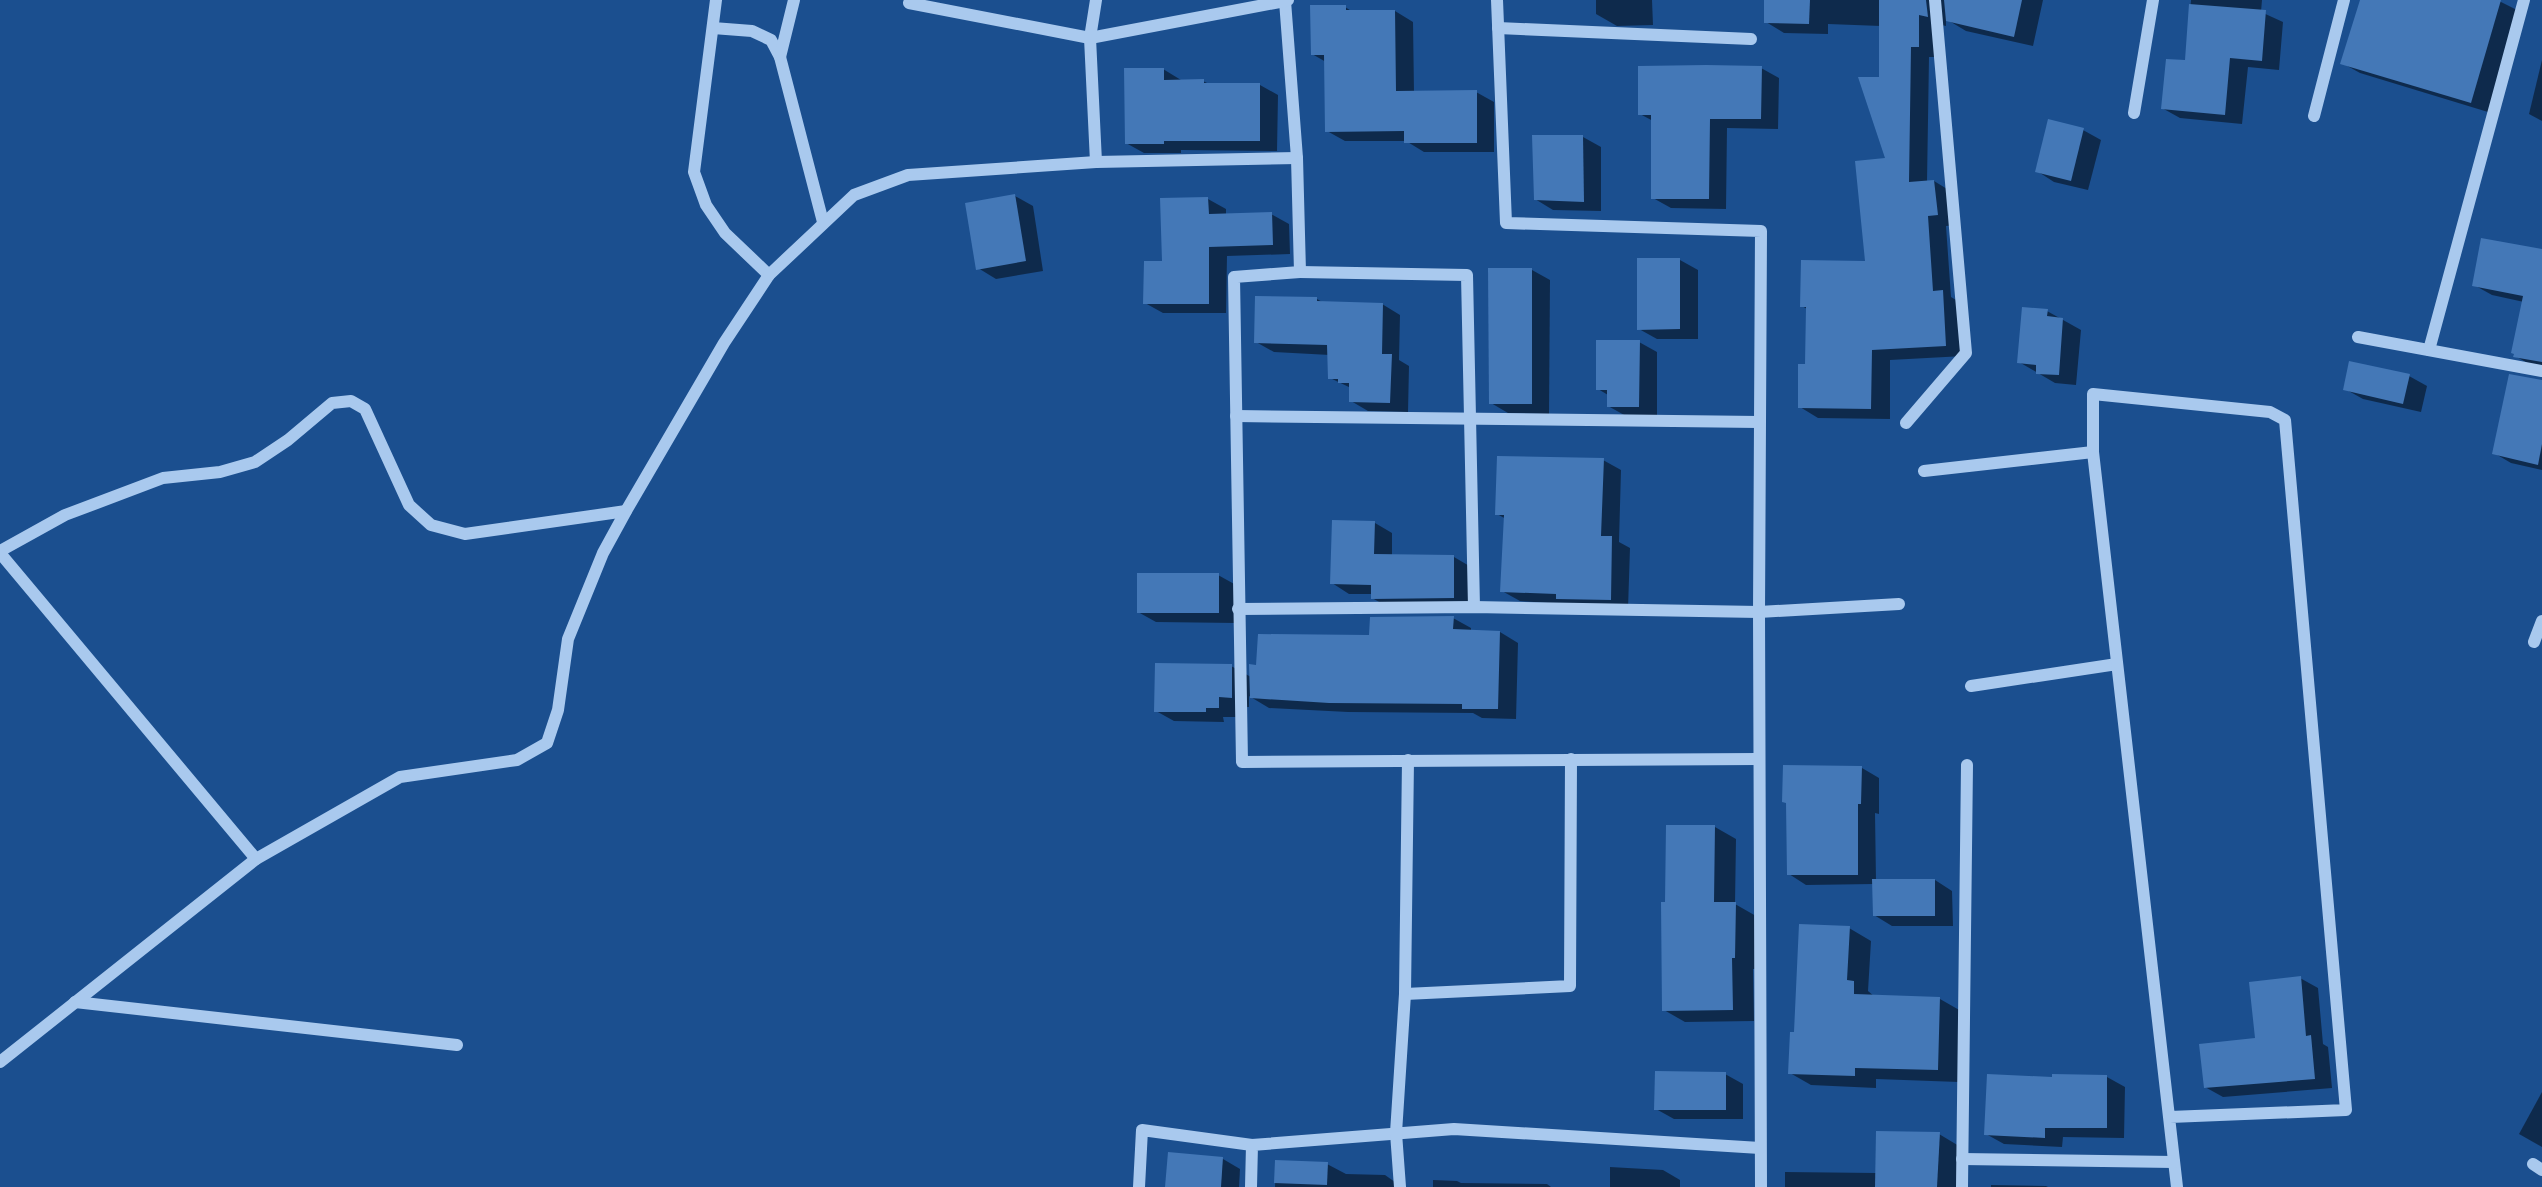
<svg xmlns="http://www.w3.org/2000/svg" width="2542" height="1187" font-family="'Noto Sans',sans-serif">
<rect width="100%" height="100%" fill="#1b4f8f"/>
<g fill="#0007">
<path d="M1596,0H1652L1653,25L1617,26L1596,14Z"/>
<path d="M1766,0H2043L2033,46L1966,31L1946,19V26L1937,24V57H1929L1927,182L1934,181L1952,192L1956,225L1946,226L1951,297L1961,303L1964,356L1890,360V419L1818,418L1800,407L1807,366V309L1802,306L1867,262L1888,159L1880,79L1881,26L1828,24V34L1784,33L1766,22Z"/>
<path d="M2191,0H2262L2261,12L2283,22L2279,70L2248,67L2242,124L2180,118L2162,108L2186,62Z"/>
<path d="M2361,0H2497L2519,11L2488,112L2360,73L2342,63Z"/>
<path d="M1345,7L1353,12L1395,11L1413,22L1414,93L1476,92L1494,102V152H1424L1406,141H1345L1327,131L1326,62L1312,54Z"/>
<path d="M2542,60V121L2529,114Z"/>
<path d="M1761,68L1779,78L1778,129L1727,128L1726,209L1671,208L1653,198V121L1640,114Z"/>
<path d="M1163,69L1181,80L1203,81L1211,85H1260L1278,95L1277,151L1181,150V153H1144L1126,143Z"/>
<path d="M2083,130L2101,140L2088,190L2054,182L2037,171Z"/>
<path d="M1583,137L1601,147V211L1553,210L1535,199Z"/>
<path d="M1015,196L1033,206L1043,271L996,279L978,268Z"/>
<path d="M1208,199L1226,209V215L1271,214L1289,224L1290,254L1227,256L1226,313H1163L1145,303L1164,263Z"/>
<path d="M2542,251V368L2533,366L2515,356L2524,302L2492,295L2474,285Z"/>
<path d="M1680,260L1698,270V339H1657L1639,329Z"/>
<path d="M1532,270L1550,280L1549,414L1508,413L1491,403Z"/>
<path d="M1317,299L1324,303L1382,304L1400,315L1399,360L1409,366L1408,412L1368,411L1351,401V388L1330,378V355L1274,352L1256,342Z"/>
<path d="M2047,311L2081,330L2076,385L2055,383L2019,362Z"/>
<path d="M1639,342L1657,352V416H1626L1608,406V395L1598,389Z"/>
<path d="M2409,376L2427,386L2421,412L2363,399L2345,389Z"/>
<path d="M2542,381V470L2511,463L2494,453Z"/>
<path d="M1603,460L1621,470L1619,542L1630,548L1628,609L1520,601L1502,591L1506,519L1497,514Z"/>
<path d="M1375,523L1392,533V556L1454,557L1471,567V608H1390L1372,598L1373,594H1349L1332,583Z"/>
<path d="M1218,575L1236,585V623L1156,622L1138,612Z"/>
<path d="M1453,618L1471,628V631L1500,632L1518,643L1516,719L1482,718L1473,713L1348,712L1269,708L1249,696V707H1237V717H1223L1224,722L1174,721L1156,711L1231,666L1251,677L1258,666Z"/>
<path d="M1862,768L1879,778V814L1875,813L1876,881L1935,880L1952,891L1953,926H1892L1874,915V884L1806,885L1789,874Z"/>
<path d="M1715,827L1736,839L1735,904L1756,916V969H1753L1754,1021L1685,1022L1664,1010L1667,904Z"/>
<path d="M1849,928L1871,941L1868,991L1875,997L1940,999L1961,1011L1959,1082L1876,1079V1088L1811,1085L1790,1073L1795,1034Z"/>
<path d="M2300,978L2318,988L2323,1044L2328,1047L2332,1088L2223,1097L2205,1087L2257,1040Z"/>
<path d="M1725,1074L1743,1084V1119H1674L1656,1109Z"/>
<path d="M2107,1077L2125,1087L2124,1138L2063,1137L2062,1147L2004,1144L1986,1134L2053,1079Z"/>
<path d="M2542,1092V1147L2519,1134Z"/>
<path d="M1939,1134L1959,1146L1957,1187H1785V1172L1877,1173Z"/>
<path d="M1223,1159L1240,1169L1239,1187H1167Z"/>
<path d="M1276,1162L1327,1164L1346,1174L1385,1175L1402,1187H1275Z"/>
<path d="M1610,1167L1663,1170L1680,1180V1187H1610Z"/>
<path d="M1433,1180L1457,1181L1461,1183L1547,1184L1551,1187H1433Z"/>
<path d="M1991,1185L2046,1186L2048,1187H1991Z"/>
</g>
<g fill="#4478b7">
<path d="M1764,0H1810L1809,24L1764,23Z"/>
<path d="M1879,0H1926L1928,17L1919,15V47H1911L1909,182L1934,180L1938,215L1928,216L1933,291L1943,290L1946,346L1872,350L1871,409L1798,408V364H1805L1806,307H1800L1801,260L1865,261L1855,161L1885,158L1858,77H1879Z"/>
<path d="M1944,0H2022L2014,37L1946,21Z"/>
<path d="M2360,0H2501L2471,103L2340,64Z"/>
<path d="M2189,4L2266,10L2262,61L2230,58L2225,115L2161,109L2166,59L2185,60Z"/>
<path d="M1310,5H1346V10H1395L1396,91L1477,90V143H1404V131L1325,132L1324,55H1311Z"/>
<path d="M1706,65L1762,66L1761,119H1710L1709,199H1651V115H1638V66Z"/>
<path d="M1124,68H1164V80L1204,79V83H1260V141H1164V144H1125Z"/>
<path d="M2048,119L2084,128L2071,181L2035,172Z"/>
<path d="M1532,135H1583L1584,202L1534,200Z"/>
<path d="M1015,194L1026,261L976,270L965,203Z"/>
<path d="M1208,197L1209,214L1272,212L1273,245L1209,247V304H1143L1144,261H1162L1160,198Z"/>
<path d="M2481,238L2542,249V362L2513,357L2514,354L2511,353L2523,296L2472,286Z"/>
<path d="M1637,258H1680V329L1637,330Z"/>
<path d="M1488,268H1532V404H1489Z"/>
<path d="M1255,296L1317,297V301L1383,303L1382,354H1392L1390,403L1349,402V383H1338V379H1328L1327,345L1254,343Z"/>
<path d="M2022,307L2048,309L2047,316L2063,318L2059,375L2036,374V365L2017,363Z"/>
<path d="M1596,340H1640L1639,407H1607V390H1596Z"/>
<path d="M2349,361L2410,374L2403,404L2343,390Z"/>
<path d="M2509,374L2542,380V444L2538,465L2492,454Z"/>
<path d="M1497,456L1604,458L1601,536H1612L1611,600L1556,599V594L1500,592L1504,515H1495Z"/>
<path d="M1332,520L1375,521L1374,554L1454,555V598L1371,599V585L1330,584Z"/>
<rect x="1137" y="573" width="82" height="40"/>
<path d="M1454,616L1453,629L1500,631L1498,709H1462V704L1329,703L1250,698L1249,664L1256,665L1258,634L1369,635L1370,617Z"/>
<path d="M1155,663L1232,664V698L1219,697V708H1206V712H1154Z"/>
<path d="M1783,765L1862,766L1861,804H1858V875H1787L1786,803L1782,802Z"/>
<path d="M1666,825H1715L1714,902H1736L1735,958H1732L1733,1010L1662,1011L1661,902H1665Z"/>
<path d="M1872,879H1935V916H1873Z"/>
<path d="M1799,924L1850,926L1847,980L1854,981V994L1940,997L1938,1070L1855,1068V1076L1788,1074L1790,1032H1794Z"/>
<path d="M2301,976L2306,1036L2311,1035L2315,1079L2204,1088L2199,1044L2255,1038L2249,982Z"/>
<path d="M1655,1071L1726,1072V1110H1654Z"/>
<path d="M1987,1074L2052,1077V1074L2107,1075V1128H2045V1138L1984,1135Z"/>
<path d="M1876,1131L1940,1132L1937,1187H1875Z"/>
<path d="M1168,1152L1223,1157L1221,1187H1165Z"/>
<path d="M1275,1160L1328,1162L1327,1185L1274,1183Z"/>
</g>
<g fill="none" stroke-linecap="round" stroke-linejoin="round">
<g stroke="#a9c9ee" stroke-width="12">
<path d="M716,0L694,172L706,205L725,233L769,275"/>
<path d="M1288,0L1285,1L1297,158L1300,272L1234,277L1242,762L1759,759"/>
<path d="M1497,0L1506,223L1761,231L1759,612L1761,1187"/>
<path d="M909,3L1090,38L1285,1"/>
<path d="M713,28L752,31L771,40L780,57L823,222"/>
<path d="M1498,28L1751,39"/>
<path d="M780,57L794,0"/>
<path d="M2134,113L2153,0"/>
<path d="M2314,116L2344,0"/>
<path d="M1096,162L1090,38L1096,0"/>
<path d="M1300,272L1467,275L1474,607"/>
<path d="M2358,337L2542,371"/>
<path d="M2429,350L2524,0"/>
<path d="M1236,416L1759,422"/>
<path d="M1906,423L1966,353L1935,0"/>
<path d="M1924,471L2093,452"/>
<path d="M0,551L65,515L163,478L220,472L255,462L288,440L332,403L351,401L365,409L409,505L431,525L465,534L626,511"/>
<path d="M0,553L256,859L400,777L517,760L547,743L558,710L568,639L603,553L626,511L724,343L769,275L854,195L908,175L1096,162L1297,158"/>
<path d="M1238,609L1474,607L1759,612L1899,604"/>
<path d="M2534,642L2542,621"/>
<path d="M1971,686L2117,664"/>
<path d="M1405,994L1570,986L1571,759"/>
<path d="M75,1002L457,1045"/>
<path d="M0,1062L256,859"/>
<path d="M2170,1117L2346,1110L2285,420L2270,412L2093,394V452L2177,1187"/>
<path d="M1962,1159L2174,1162"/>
<path d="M2533,1164L2542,1170"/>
<path d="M1139,1187L1142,1130L1252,1145"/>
<path d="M1251,1187L1252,1145L1454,1129L1760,1148"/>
<path d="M1400,1187L1396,1133L1405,994L1408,760"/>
<path d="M1962,1187L1967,765"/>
</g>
</g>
</svg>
